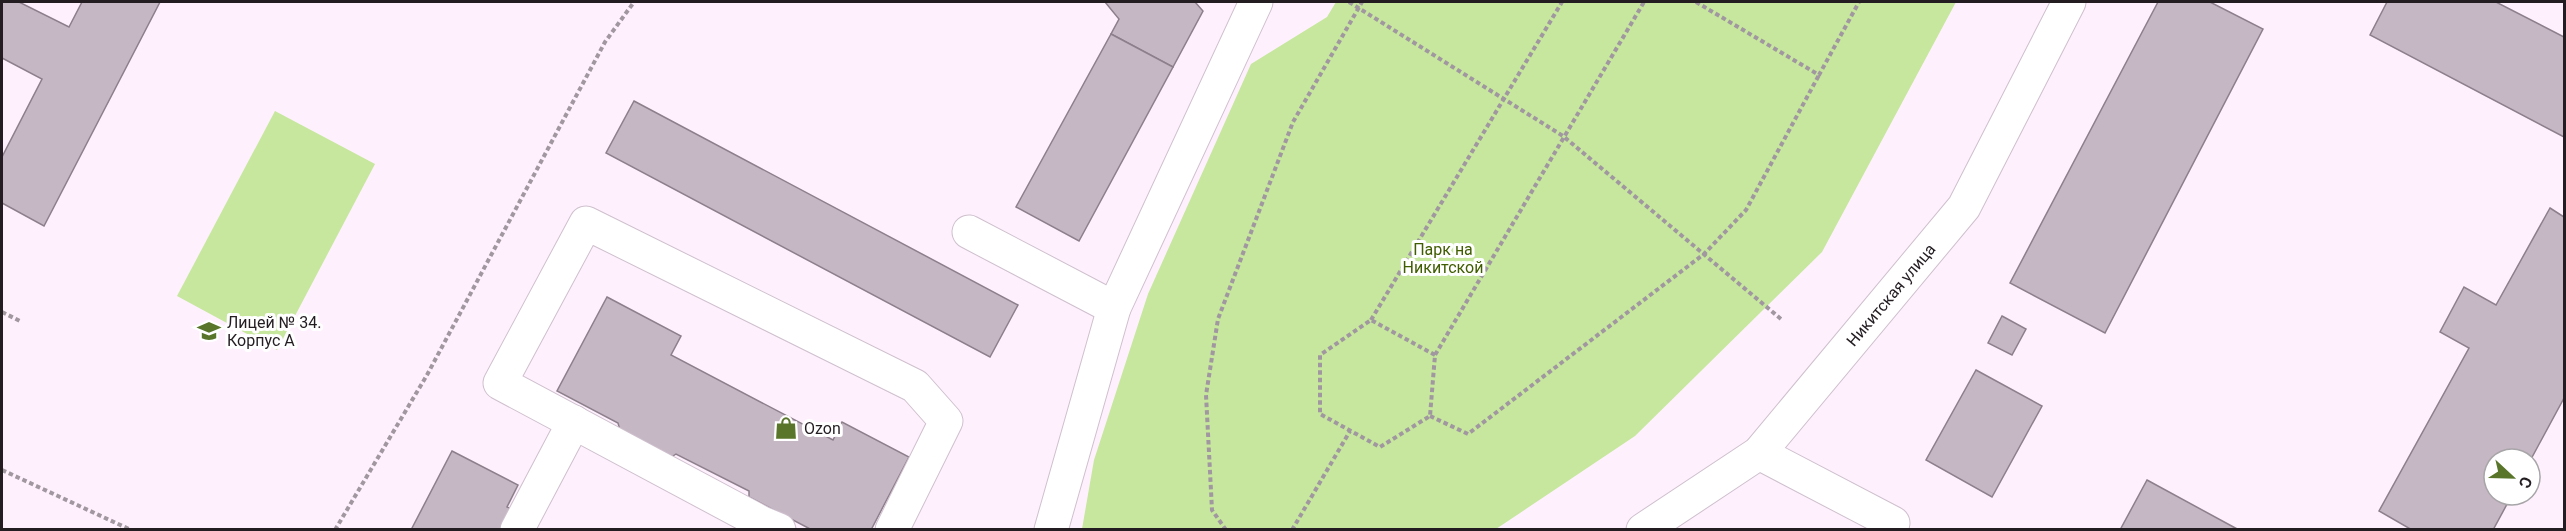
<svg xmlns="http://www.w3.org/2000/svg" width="2566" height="531" font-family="Roboto,sans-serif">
<rect width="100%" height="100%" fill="#fef1fd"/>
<g fill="#c6e79d">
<path d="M1336,2H1956L1822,252L1635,436L1496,529H1082L1094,460L1148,294L1251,64L1327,17Z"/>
<path d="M275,111L375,164L277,350L177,296Z"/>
</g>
<g fill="#c6b7c5" stroke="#8d7f8b" stroke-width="1.5">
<path d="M2,2H19L69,27L82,2H160L44,226L2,203V157L42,79L2,58Z"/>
<path d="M1105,2H1195L1203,11L1173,67L1111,34L1119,19Z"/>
<path d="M2158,2H2210L2263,29L2105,333L2010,283Z"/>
<path d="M2387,2H2496L2564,37V137L2370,35Z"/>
<path d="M1111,34L1173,67L1079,241L1016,207Z"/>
<path d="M634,101L1018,305L990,357L606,153Z"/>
<path d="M2550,208L2564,217V398L2530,461V459H2494V495H2512L2493,530H2412L2379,511L2469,348L2440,332L2464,287L2496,305Z"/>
<path d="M607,297L681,336L671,355L833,440L842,422L909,457L871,530H812L749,497V491L676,454L670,458L621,434L618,423L557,391Z"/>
<path d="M2002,316L2026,329L2012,355L1988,343Z"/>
<path d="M1976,370L2042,406L1992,497L1926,460Z"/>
<path d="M452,451L518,485L507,507L513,510L502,530H411Z"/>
<path d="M2147,480L2239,530H2120Z"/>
</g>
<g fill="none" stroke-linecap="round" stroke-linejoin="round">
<g stroke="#cfc0ce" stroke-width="35">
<g id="minor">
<path d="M969,232L1114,308"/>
<path d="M1759,453L1893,523"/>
<path d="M517,530L574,422"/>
<path d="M779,530L762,523L500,383L586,223L915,386L946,421L892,530"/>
<path d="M1051,530L1114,308L1256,2"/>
<path d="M1643,530L1759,453L1964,207L2069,2"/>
</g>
</g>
<g stroke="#a197a0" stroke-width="4" stroke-dasharray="4.5 3" stroke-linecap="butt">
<path d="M1349,2L1563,136L1781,319"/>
<path d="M1696,2L1819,75L1859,2"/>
<path d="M2,312L20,321"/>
<path d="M1371,320L1562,2"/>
<path d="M1435,355L1371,320L1320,355V414L1380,447L1430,416L1435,355L1644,2"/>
<path d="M1430,416L1468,434L1704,254L1746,210L1819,75"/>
<path d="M2,470L131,530"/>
<path d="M335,530L427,375L605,42L634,2"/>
<path d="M1226,530L1212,510L1206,395L1218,319L1293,122L1362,2"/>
<path d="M1292,530L1350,431"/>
</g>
<use href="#minor" stroke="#fff" stroke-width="33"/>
</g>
<defs>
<g id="school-bare" transform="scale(1.8)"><path d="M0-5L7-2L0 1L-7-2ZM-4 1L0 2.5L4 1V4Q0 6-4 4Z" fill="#58752a" stroke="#fff" stroke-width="2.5" paint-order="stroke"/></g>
<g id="shop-bare" transform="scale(1.8)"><path d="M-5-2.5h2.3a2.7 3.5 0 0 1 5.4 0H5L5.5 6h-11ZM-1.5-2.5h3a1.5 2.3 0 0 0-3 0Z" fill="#58752a" stroke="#fff" stroke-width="2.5" paint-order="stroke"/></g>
</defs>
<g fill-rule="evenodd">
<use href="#school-bare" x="209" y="331"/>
<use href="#shop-bare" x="786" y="428"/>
</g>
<g text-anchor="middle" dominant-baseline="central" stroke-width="6" stroke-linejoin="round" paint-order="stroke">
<g font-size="16" fill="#405d00" stroke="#fff">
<text x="1443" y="249">Парк на<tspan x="1443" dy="18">Никитской</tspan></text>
</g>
<g font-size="16" fill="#231d22" stroke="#fff">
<text transform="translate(1891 295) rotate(-50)">Никитская улица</text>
</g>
<g font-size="16" fill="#231d22" stroke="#fff" text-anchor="start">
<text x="227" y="322">Лицей № 34.<tspan x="227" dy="18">Корпус А</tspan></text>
<text x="804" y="428">Ozon</text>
</g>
</g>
<rect width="2566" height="531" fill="none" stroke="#231d22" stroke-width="6"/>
<g transform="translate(2512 477) rotate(112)"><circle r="28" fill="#ffffff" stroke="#a7a5a7" stroke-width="1.5"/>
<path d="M0-4.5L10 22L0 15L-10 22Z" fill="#58752a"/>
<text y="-9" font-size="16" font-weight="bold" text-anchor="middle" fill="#231d22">С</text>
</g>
</svg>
